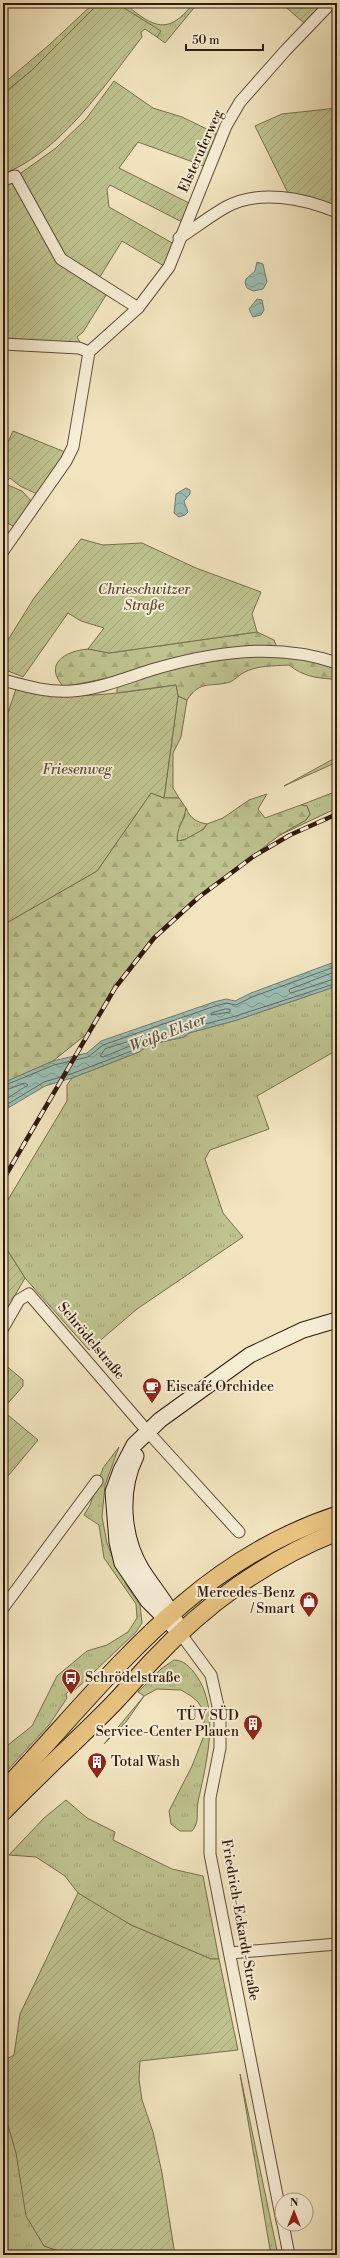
<svg xmlns="http://www.w3.org/2000/svg" width="340" height="2258" font-family="'Libre Bodoni',serif">
<defs>
<pattern id="grass-tufts" width="24" height="20" patternUnits="userSpaceOnUse"><rect width="24" height="20" fill="#bec38f"/><path d="M3 7l-1-3M5 7V3M7 7l1-3M15 17l-1-3M17 17v-4M19 17l1-3" fill="none" stroke="#a4a77a"/></pattern>
<pattern id="forest-firs" width="22" height="20" patternUnits="userSpaceOnUse"><rect width="22" height="20" fill="#bec38f"/><path d="M5 1l3.5 6h-7zM16 11l3.5 6h-7z" fill="#a4a77a"/></pattern>
<pattern id="garden-furrows" width="10" height="10" patternUnits="userSpaceOnUse"><rect width="10" height="10" fill="#bec38f"/><path d="M-1 1l2-2M0 10L10 0M9 11l2-2" fill="none" stroke="#a4a77a"/></pattern>
<pattern id="water-waves" width="16" height="10" patternUnits="userSpaceOnUse"><rect width="16" height="10" fill="#9bbeb3"/><path d="M0 5q4-4 8 0t8 0" fill="none" stroke="#7f9a90"/></pattern>
</defs>
<rect width="100%" height="100%" fill="#f1e4be"/>
<filter id="stains"><feTurbulence type="fractalNoise" baseFrequency=".005" numOctaves="4"/><feColorMatrix values="0 0 0 0 .2 0 0 0 0 .09 0 0 0 0 .02 0 0 0 .5 -.17"/></filter>
<radialGradient id="worn" r=".72"><stop offset=".6" stop-color="#630" stop-opacity="0"/><stop offset="1" stop-color="#630" stop-opacity=".3"/></radialGradient>
<g fill="url(#grass-tufts)" stroke="#786e4e">
<path d="M94,3H99L31,71L3,94V84L49,45Z"/>
<path d="M116,3C125,3 128,6 135,12C162,33 174,27 194,3H198L165,43L157,37L160,31Z"/>
<path d="M178,696L187,700L181,737L173,753V788L179,798H164Z"/>
<path d="M337,757V762L284,786Z"/>
<path d="M337,791V808L280,835L306,820L310,814L307,806L301,805Z"/>
<path d="M186,808C190,818 196,822 207,824C201,833 188,840 177,841L178,827L184,818Z"/>
<path d="M337,986V1050L257,1096L269,1129L210,1150L205,1159L223,1213L243,1237L137,1309L89,1350L25,1278L6,1248L3,1246V1208L67,1101V1085L72,1078L139,1052L146,1047L161,1042L184,1037L189,1033L237,1020Z"/>
<path d="M119,1447L105,1485L102,1517L107,1543L113,1558L127,1586L140,1605L142,1623L136,1632L75,1690L71,1689L66,1694L67,1698L49,1725L3,1775V1749L32,1726L57,1676L87,1651L107,1645L128,1632L137,1618L136,1604L104,1558L99,1525L84,1515L90,1505L103,1468Z"/>
<path d="M174,1660C184,1660 190,1667 196,1675C221,1710 206,1764 198,1802C196,1813 200,1822 192,1831H180L171,1824L169,1811L192,1766L205,1733L203,1710L198,1702L191,1696L181,1690L157,1689L144,1696L126,1722L104,1744L144,1696L138,1692L161,1669Z"/>
<path d="M66,1800L87,1818L115,1832L113,1840L172,1869L203,1876L219,1959H211L131,1925L113,1915L78,1893L65,1876L36,1857L9,1855L44,1818Z"/>
<path d="M240,2074L278,2255H271Z"/>
<path d="M3,2108L44,2246L71,2255H3Z"/>
</g>
<g fill="url(#forest-firs)" stroke="#786e4e">
<path d="M257,632L274,640L280,655L327,663L336,669L337,674L332,679C315,678 303,676 289,665C274,666 257,665 243,673C239,675 235,680 230,682C210,688 201,679 187,700L178,696L176,685L117,693V685L107,678L64,687C43,665 64,651 88,649C94,649 103,652 109,653Z"/>
<path d="M151,793L164,798H179L186,808C184,822 177,826 177,841L184,840L204,829L207,824L223,818L249,800L267,794L258,809L265,818L301,805L307,806L310,814L306,820L280,835L224,877L154,938L115,988L89,1032L53,1061L3,1083V925L97,871Z"/>
</g>
<g fill="url(#garden-furrows)" stroke="#786e4e">
<path d="M99,3H116L161,31L157,37L145,29L141,32L142,37C105,85 61,152 3,174V94L31,71Z"/>
<path d="M281,3H325L304,23Z"/>
<path d="M114,81L153,108L182,117L217,134L204,166L138,142L119,168L189,203L182,222L110,185L107,189L109,207L174,244L164,266L122,241L98,280L67,260L19,178L21,173L56,148L86,119Z"/>
<path d="M337,108V209L290,197L255,126L282,114Z"/>
<path d="M5,181L14,183L47,243L108,292L83,332L77,337L82,346L3,342Z"/>
<path d="M13,431L65,452L37,494L20,486L10,478L7,481L3,479V440L8,442Z"/>
<path d="M3,483L22,491L32,502L15,527L3,521Z"/>
<path d="M81,539L103,545L142,543L196,568L261,592L252,614L257,632L109,653L88,649L104,628L81,621L68,613L23,677L3,669V648L34,598Z"/>
<path d="M176,685L178,696L164,798L151,793L97,871L3,925V881H7L3,878V727L16,689C73,702 119,693 176,685Z"/>
<path d="M3,1246L6,1248L25,1278L3,1316Z"/>
<path d="M3,1363L23,1380V1386L3,1409Z"/>
<path d="M3,1411L38,1440L3,1482Z"/>
<path d="M78,1893L131,1925L211,1959H219L238,2050L140,2061L139,2079L142,2100L153,2132L162,2173L175,2255H71L44,2246L26,2216L16,2153L3,2108V2061L14,2055L20,2014Z"/>
</g>
<g fill="url(#water-waves)" stroke="#717c71">
<path d="M257,262L263,264L267,282L263,289L253,291L247,288L245,283L246,279L255,271Z"/>
<path d="M257,299L262,300L264,310L261,315L253,317L249,309Z"/>
<path d="M186,488L190,490V494L184,501L188,512L185,515L179,517L174,513L176,494Z"/>
<path d="M337,961V986L237,1020L189,1033L184,1037L161,1042L146,1047L139,1052L72,1078L45,1086L3,1111V1083L53,1061L87,1053L101,1041L214,1002L226,999L235,1001L251,993Z"/>
</g>
<g fill="none" stroke-linecap="round" stroke-linejoin="round">
<g stroke="#666c60" stroke-width="1">
<path d="M337,971L290,989L289,991L291,993L337,978"/>
<path d="M226,1009H230V1012L211,1015L212,1013Z"/>
<path d="M134,1040L136,1042L135,1044L103,1057L100,1056L105,1049Z"/>
<path d="M3,1086L54,1065L88,1057L103,1045L215,1006L226,1003L236,1005L252,997L337,966"/>
<path d="M3,1091L25,1083L28,1085L3,1101"/>
<path d="M3,1107L44,1082L71,1074L137,1049L144,1043L160,1038L182,1033L205,1024L236,1016L337,983"/>
</g>
<g stroke="#614c39" stroke-width="13">
<g id="street">
<path d="M3,180L15,176L61,259L138,308"/>
<path d="M179,238C195,228 210,216 226,207C259,189 303,198 337,212"/>
<path d="M3,344L79,348L89,352"/>
<path d="M3,551L66,461L73,447L89,352L138,308L169,267L226,126L240,102L285,51L331,3"/>
<path d="M3,680C25,686 49,693 72,691C99,689 126,678 151,670C212,652 276,642 337,663"/>
<path d="M3,1328L19,1300L29,1294L148,1432L239,1532"/>
<path d="M3,1608L97,1481"/>
<path d="M180,1633L211,1675L220,1715V1748L210,1798V1854L282,2221"/>
<path d="M230,1953L337,1944"/>
<path d="M283,2224L289,2255"/>
</g>
</g>
<g stroke="#311a0d" stroke-width="17">
<g id="secondary">
<path d="M136,1456C119,1491 122,1537 142,1570C154,1589 168,1604 177,1624"/>
<path d="M180,1633L148,1601L122,1563L117,1542L113,1492L121,1470L134,1445L160,1420L250,1355L303,1330L337,1320"/>
</g>
</g>
<g stroke="#311a0d" stroke-width="19">
<g id="primary">
<path d="M3,1791C107,1682 188,1564 337,1515"/>
<path d="M3,1812C37,1777 73,1744 107,1710C123,1694 137,1677 152,1661C206,1604 264,1561 337,1532"/>
</g>
</g>
<use href="#street" stroke="#f6edd5" stroke-width="11"/>
<use href="#secondary" stroke="#f6edd5" stroke-width="15"/>
<use href="#primary" stroke="#e8c27f" stroke-width="17"/>
<g stroke="#311a0d" stroke-width="4.5">
<path id="rail" d="M3,1180L115,988L154,938L199,897L254,856L290,835L337,814"/>
</g>
<use href="#rail" stroke="#f6edd5" stroke-width="3" stroke-dasharray="9" stroke-linecap="butt"/>
</g>
<defs>
<g id="cafe-pin" transform="scale(1)"><path d="M0 17L-7.5 6A9.5 9.5 0 1 1 7.5 6Z" fill="#8f2418" stroke="#f6edd5"/><path d="M-5.5-4.5H6V0H3Q3 3.5 0 3.5H-2.5Q-5.5 3.5-5.5 0ZM3-3.2v2h1.7v-2ZM-6 4.5H4V6H-6Z" fill="#fff"/></g>
<g id="shop-pin" transform="scale(1)"><path d="M0 17L-7.5 6A9.5 9.5 0 1 1 7.5 6Z" fill="#8f2418" stroke="#f6edd5"/><path d="M-5-2.5h2.3a2.7 3.5 0 0 1 5.4 0H5L5.5 6h-11ZM-1.5-2.5h3a1.5 2.3 0 0 0-3 0Z" fill="#fff"/></g>
<g id="bus-pin" transform="scale(1)"><path d="M0 17L-7.5 6A9.5 9.5 0 1 1 7.5 6Z" fill="#8f2418" stroke="#f6edd5"/><path d="M-5-6H5V4H4V6H2V4H-2V6H-4V4H-5ZM-3.5-4V0h7V-4ZM-3.5 1.2v1.5H-2V1.2ZM2 1.2v1.5H3.5V1.2Z" fill="#fff"/></g>
<g id="building-pin" transform="scale(1)"><path d="M0 17L-7.5 6A9.5 9.5 0 1 1 7.5 6Z" fill="#8f2418" stroke="#f6edd5"/><path d="M-4-6H4V6H1V3H-1V6H-4ZM-2.5-4.3h1.7v1.8h-1.7ZM.8-4.3h1.7v1.8H.8ZM-2.5-1h1.7V.8h-1.7ZM.8-1h1.7V.8H.8Z" fill="#fff"/></g>
</defs>
<g fill-rule="evenodd">
<use href="#cafe-pin" x="152" y="1387"/>
<use href="#shop-pin" x="309" y="1601"/>
<use href="#bus-pin" x="71" y="1678"/>
<use href="#building-pin" x="253" y="1724"/>
<use href="#building-pin" x="97" y="1762"/>
</g>
<g text-anchor="middle" dominant-baseline="central" stroke-width="4" stroke-linejoin="round" paint-order="stroke">
<g font-size="14" fill="#311a0d" stroke="#f6edd5">
<text transform="translate(201 151) rotate(-66)">Elsteruferweg</text>
<text transform="translate(91 1341) rotate(50)">Schrödelstraße</text>
<text transform="translate(240 1920) rotate(80)">Friedrich-Eckardt-Straße</text>
</g>
<g font-size="14" font-style="italic" fill="#5b4d34" stroke="#f6edd5">
<text x="144" y="590">Chrieschwitzer<tspan x="144" dy="16">Straße</tspan></text>
<text x="77" y="770">Friesenweg</text>
</g>
<g font-size="14" fill="#311a0d" stroke="#f6edd5" text-anchor="start">
<text x="166" y="1387">Eiscafé Orchidee</text>
<text x="295" y="1593" text-anchor="end">Mercedes-Benz<tspan x="295" dy="16">/ Smart</tspan></text>
<text x="85" y="1678">Schrödelstraße</text>
<text x="239" y="1716" text-anchor="end">TÜV SÜD<tspan x="239" dy="16">Service-Center Plauen</tspan></text>
<text x="111" y="1762">Total Wash</text>
</g>
<g font-size="15" font-style="italic" fill="#565347" stroke="#f6edd5">
<text transform="translate(168 1033) rotate(-21)">Weiße Elster</text>
</g>
</g>
<rect width="340" height="2258" fill="none" stroke="#f1e4be" stroke-width="16"/>
<rect x="4" y="4" width="332" height="2250" fill="none" stroke="#311a0d" stroke-width="2"/>
<rect x="8" y="8" width="324" height="2242" fill="none" stroke="#311a0d"/>
<g transform="translate(294 2212)"><circle r="19" fill="#f6edd5" stroke="#a79985"/>
<path d="M0-3L7 15L0 10L-7 15Z" fill="#8f2418"/>
<text y="-6" font-size="11" font-weight="bold" text-anchor="middle" fill="#311a0d">N</text>
</g>
<path d="M186 44v6h77v-6" fill="none" stroke="#311a0d" stroke-width="2"/>
<text x="192" y="44" font-size="12" fill="#311a0d" stroke="#f6edd5" stroke-width="3" paint-order="stroke">50 m</text>
<rect width="100%" height="100%" filter="url(#stains)"/>
<rect width="100%" height="100%" fill="url(#worn)"/>
</svg>
